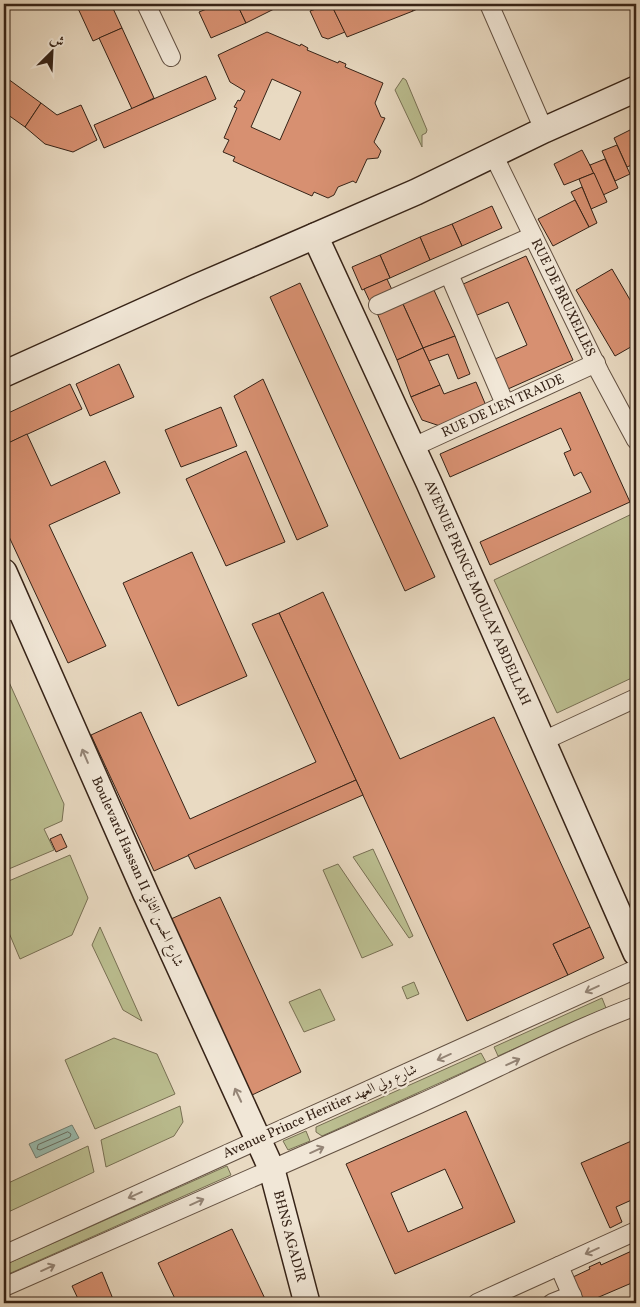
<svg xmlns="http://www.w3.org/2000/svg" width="640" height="1307" font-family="Vollkorn,Amiri,serif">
<rect width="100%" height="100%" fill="#e9dac2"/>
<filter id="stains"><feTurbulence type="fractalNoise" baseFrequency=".004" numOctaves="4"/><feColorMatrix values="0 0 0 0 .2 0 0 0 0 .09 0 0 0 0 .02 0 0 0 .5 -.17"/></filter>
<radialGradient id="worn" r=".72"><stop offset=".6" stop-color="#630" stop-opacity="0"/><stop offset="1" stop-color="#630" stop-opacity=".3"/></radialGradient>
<g fill="#bbbe90" stroke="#787054">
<path d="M403,78L406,80L427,130L426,133L422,135V147L395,90Z"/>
<path d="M636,512V676L557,713L494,580Z"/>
<path d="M4,671L64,804L62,821L44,829L54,850L4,871Z"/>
<path d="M373,849L413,936L409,938L353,857Z"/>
<path d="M70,855L88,898L72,935L20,959L4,921V883Z"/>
<path d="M338,864L393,945L362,958L323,870Z"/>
<path d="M100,927L142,1021L123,1010L92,945Z"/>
<path d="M414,982L419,994L407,999L402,987Z"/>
<path d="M320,989L335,1020L304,1032L289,1002Z"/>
<path d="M602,998L606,1008L498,1056L494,1047Z"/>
<path d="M114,1038L157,1054L175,1094L95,1129L65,1060Z"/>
<path d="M481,1053L486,1062L322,1136L316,1132V1127Z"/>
<path d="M180,1106L183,1122L174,1136L106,1167L101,1140Z"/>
<path d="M306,1131L310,1141L288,1150L283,1141Z"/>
<path d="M88,1146L94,1172L4,1214V1185Z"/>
<path d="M227,1166L231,1175L4,1276V1265Z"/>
</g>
<path fill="#99bbae" stroke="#717e72" d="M72,1125L79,1138L36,1158L29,1144Z"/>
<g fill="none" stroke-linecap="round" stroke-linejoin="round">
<path stroke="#686f62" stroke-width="1" d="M68,1132L71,1134L70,1137L40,1150L37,1149L38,1145Z"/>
</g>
<g fill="#d79071" stroke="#362317" fill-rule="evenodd">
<path d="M76,4H111L122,28L93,41Z"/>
<path d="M154,4H169L156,9Z"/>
<path d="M219,4H237L246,23L211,38L199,12Z"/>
<path d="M237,4H279L280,6L246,23Z"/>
<path d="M331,4L345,32L328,39L322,37L310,11Z"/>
<path d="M331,4H410L413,11L347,37Z"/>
<path d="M410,4H428L413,11Z"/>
<path d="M122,28L154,98L132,109L99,38Z"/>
<path d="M267,32L300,46L301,44L308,48L307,50L338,63L339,61L346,64L345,67L383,83L375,103L381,117L385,118L374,142L381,151L378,158L367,159L356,183L353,181L338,187L334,195L328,198L314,192L312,196L264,175L233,161L235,157L223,152L229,140L224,138L237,108L234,107L238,100L240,101L245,91L230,82L218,55ZM272,79L301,92L280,140L251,127Z"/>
<path d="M4,76L41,103L25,127L4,112Z"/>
<path d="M206,76L216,99L104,148L94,125Z"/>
<path d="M41,103L57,115L81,105L97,140L73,152L45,144L25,127Z"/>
<path d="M636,127V163L627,167L614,138Z"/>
<path d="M617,145L630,174L615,181L602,151Z"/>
<path d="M582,150L594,173L564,185L554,164Z"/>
<path d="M605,159L618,188L603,195L590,165Z"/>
<path d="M594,173L607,202L591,209L579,179Z"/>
<path d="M582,187L597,223L589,227L571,192Z"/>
<path d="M575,200L589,227L553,246L538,219Z"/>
<path d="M492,206L502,228L462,246L452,224Z"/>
<path d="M452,224L462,246L430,260L420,237Z"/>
<path d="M420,237L430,260L390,278L380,255Z"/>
<path d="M380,255L390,278L362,290L352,267Z"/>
<path d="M526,256L573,360L508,389L495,359L527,345L508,302L475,316L461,285Z"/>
<path d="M612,269L636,310V344L615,356L576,290Z"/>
<path d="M387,279L394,294L371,304L364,289Z"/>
<path d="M300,283L435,577L405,591L270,297Z"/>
<path d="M433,288L455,336L423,348L402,302Z"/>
<path d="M402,302L423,348L397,360L377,313Z"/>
<path d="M455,336L470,374L458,379L448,354L429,361L423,348Z"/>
<path d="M423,348L440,385L411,397L397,360Z"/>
<path d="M119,364L134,397L90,416L76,384Z"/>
<path d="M263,379L328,526L297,540L234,396Z"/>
<path d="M476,382L487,408L440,426L422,420L411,397L440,385L444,394Z"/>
<path d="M70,384L82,409L4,445V415Z"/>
<path d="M580,392L630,502L490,565L480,542L591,492L581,472L574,476L564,453L571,450L561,428L450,477L440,454Z"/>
<path d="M221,407L237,446L181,467L165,430Z"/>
<path d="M27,434L51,486L105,461L120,493L49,525L106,646L68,663L4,526V445Z"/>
<path d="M246,451L285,542L226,566L186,479Z"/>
<path d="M192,552L247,676L178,706L123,583Z"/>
<path d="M323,592L400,759L494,717L590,927L553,944L568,975L467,1021L279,613Z"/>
<path d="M279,613L356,780L154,871L91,735L141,712L190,819L316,762L252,624Z"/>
<path d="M356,780L363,795L195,869L188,855Z"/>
<path d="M61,834L67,847L56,852L50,839Z"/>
<path d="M220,897L301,1072L252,1095L171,919Z"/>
<path d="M590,927L604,958L568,975L553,944Z"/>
<path d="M466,1111L515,1222L395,1274L346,1164ZM445,1169L463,1208L408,1232L391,1193Z"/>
<path d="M636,1139V1198L616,1207L622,1222L610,1228L581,1163Z"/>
<path d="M232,1229L267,1303H177L158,1263Z"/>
<path d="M636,1249V1288L634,1282L585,1303L573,1277L590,1269L589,1267L600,1262L601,1265Z"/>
<path d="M102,1272L113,1299L103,1303H80L72,1286Z"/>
<path d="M50,1298L52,1303H39Z"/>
<path d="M113,1299L115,1303H103Z"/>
</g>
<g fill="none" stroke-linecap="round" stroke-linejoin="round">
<g stroke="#635142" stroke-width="20">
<g id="street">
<path d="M146,4L171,57"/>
<path d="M489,4L544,130"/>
<path id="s1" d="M493,154L600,373L636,440"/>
<path d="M449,274L505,404"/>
<path d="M378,305L533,236"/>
<path id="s2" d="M411,448L596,363"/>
<path d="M4,613L19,606"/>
<path d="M543,741L636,698"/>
<path d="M4,1255L636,969"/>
<path d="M559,1266L575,1303"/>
<path d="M4,1287C142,1226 281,1166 419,1104C491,1072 562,1034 636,1006"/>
<path d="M477,1303L636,1231"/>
<path d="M552,1303L572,1295"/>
</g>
</g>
<g stroke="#362317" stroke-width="28">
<g id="secondary">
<path id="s3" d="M315,236L429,483L636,953"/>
<path d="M4,374L197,287L416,192L544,130L636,89"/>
<path id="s4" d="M4,572L146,894L272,1170L307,1303"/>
</g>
</g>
<use href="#street" stroke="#f1e7d7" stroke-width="18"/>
<use href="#secondary" stroke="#f1e7d7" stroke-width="25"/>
</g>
<defs><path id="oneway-shaft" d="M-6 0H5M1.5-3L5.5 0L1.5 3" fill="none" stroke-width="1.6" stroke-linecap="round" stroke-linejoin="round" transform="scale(1.25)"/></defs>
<g stroke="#948577">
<use href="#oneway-shaft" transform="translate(85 756) rotate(-113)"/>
<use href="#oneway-shaft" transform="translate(592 989) rotate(155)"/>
<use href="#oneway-shaft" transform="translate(444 1057) rotate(156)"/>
<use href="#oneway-shaft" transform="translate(513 1062) rotate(-25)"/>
<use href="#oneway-shaft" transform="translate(238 1095) rotate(-115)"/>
<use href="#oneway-shaft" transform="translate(317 1150) rotate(-24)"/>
<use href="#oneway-shaft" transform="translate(135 1195) rotate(156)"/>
<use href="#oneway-shaft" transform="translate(197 1202) rotate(-24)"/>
<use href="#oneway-shaft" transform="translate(592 1251) rotate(156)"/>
<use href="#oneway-shaft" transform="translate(48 1268) rotate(-24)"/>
</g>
<g text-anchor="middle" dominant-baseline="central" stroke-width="5" stroke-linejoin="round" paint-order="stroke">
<g font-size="14" fill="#362317" stroke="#f1e7d7">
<text stroke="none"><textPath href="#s1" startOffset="160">RUE DE BRUXELLES</textPath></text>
<text stroke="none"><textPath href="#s2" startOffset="101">RUE DE L'EN TRAIDE</textPath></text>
<text stroke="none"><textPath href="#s3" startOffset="392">AVENUE PRINCE MOULAY ABDELLAH</textPath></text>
<text transform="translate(137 872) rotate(66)">Boulevard Hassan II شارع الحسن الثاني</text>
<text transform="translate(320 1112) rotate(-24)">Avenue Prince Heritier شارع ولي العهد</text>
<text stroke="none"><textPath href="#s4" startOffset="724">BHNS AGADIR</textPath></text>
</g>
</g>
<rect width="640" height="1307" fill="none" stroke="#e9dac2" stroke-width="20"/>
<rect x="5" y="5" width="630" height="1297" fill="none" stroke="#362317" stroke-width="2.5"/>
<rect x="10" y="10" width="620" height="1287" fill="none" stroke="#362317"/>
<g transform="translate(52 52) rotate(24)" stroke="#f1e7d7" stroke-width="4" paint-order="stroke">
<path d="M0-4L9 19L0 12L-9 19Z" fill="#362317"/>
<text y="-8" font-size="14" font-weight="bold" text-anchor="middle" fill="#362317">ش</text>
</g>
<rect width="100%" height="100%" filter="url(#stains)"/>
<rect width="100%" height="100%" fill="url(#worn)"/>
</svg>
